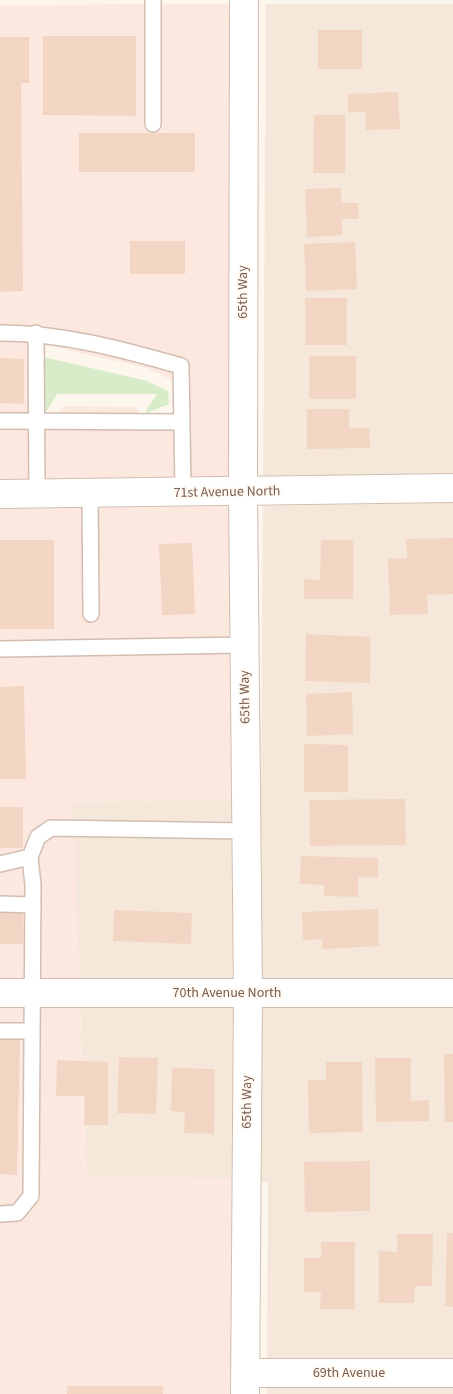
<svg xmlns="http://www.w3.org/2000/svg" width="453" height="1394" font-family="'Source Sans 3',sans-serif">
<rect width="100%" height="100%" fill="#fdf6ec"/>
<g fill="#f5e8da">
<path d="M266,4H453V474L263,477Z"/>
<path d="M453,503V979H261L259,799L261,798L263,506Z"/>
<path d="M233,799L235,979H79L72,802Z"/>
<path d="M80,1008H235L234,1180L86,1175Z"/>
<path d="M261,1008H453V1359H267L268,1182H260Z"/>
<rect x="267" y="1388" width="186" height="6"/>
</g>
<g fill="#fde8e0" fill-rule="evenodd">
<path d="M231,4L230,477L0,480V5ZM46,345L147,368L172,380L179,390V403L172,416L148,425L136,407L63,406L56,419L35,413L32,358Z"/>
<path d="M230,506L233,799L73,802L79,979H0V509Z"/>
<path d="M0,1008H80L86,1175L234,1180L232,1394H0Z"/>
</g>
<path fill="#d8ecc9" d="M43,357L144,380L168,391L169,404L144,414L157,394H57L46,412Z"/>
<g fill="#f3d5c3">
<rect x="318" y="30" width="44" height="39"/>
<path d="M43,36H136V116L43,115Z"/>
<path d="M0,37H29V83H21L23,291L0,292Z"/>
<path d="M398,92L400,129L366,130L365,112H348V94Z"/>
<path d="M314,115H345V173H313Z"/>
<rect x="79" y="133" width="116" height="39"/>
<path d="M341,188V203H358L359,219H342V235L307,237L305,189Z"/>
<rect x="130" y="241" width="55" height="33"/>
<path d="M355,242L357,289L306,291L304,244Z"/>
<rect x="305" y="298" width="42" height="47"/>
<rect x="309" y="356" width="47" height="43"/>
<path d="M0,358L24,359V404L0,403Z"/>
<path d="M307,409H349V428H369L370,448L307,449Z"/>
<path d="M453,538V594L427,595L428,614L390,615L388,559L407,558L406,539Z"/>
<rect x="0" y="540" width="54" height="89"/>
<path d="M321,540H353V599H304V579L320,580Z"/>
<path d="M192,543L195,614L162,615L159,544Z"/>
<path d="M306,634L371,637L370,683L305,681Z"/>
<path d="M24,686L26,779H0V687Z"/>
<path d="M352,692L353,734L307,736L306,694Z"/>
<path d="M304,744L348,745V792H304Z"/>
<path d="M405,799L406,845L310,846L309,800Z"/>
<rect x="0" y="807" width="23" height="41"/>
<path d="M301,856L378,858V878L358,877V897L324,896V885L300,884Z"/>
<path d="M378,909L379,946L322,949V939L303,940L302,912Z"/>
<path d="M114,910L192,913L191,944L113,941Z"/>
<rect x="0" y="913" width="23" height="31"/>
<path d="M0,1040H20L17,1175L0,1174Z"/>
<path d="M444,1054H453V1122H445Z"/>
<path d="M119,1057L158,1058L156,1114L117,1113Z"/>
<path d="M375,1058H411V1101L429,1100V1121L376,1122Z"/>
<path d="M57,1060L108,1062V1125H84L85,1096H56Z"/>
<path d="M326,1062H362L363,1132L309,1133L308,1080H326Z"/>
<path d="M172,1068L215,1069L214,1134L184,1133L185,1112L171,1111Z"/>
<path d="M370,1161V1211L305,1212L304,1162Z"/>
<path d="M447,1233H453V1307L445,1306Z"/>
<path d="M397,1234H433L432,1286H415L414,1303H379V1251L397,1252Z"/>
<path d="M321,1242H355V1309H320L321,1292H304V1258H321Z"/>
<rect x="67" y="1386" width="96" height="8"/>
</g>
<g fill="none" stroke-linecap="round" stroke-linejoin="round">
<g stroke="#d1beb0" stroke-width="18">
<g id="service">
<path d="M153,0V124"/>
<path d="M0,333C62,333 121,349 181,366L183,492"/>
<path d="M36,333L37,494"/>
<path d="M0,421L182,422"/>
<path d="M90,493L91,614"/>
<path d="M0,649L245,645"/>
<path d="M0,864L30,857L38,837L51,828L246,831"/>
<path d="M0,904L33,905"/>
<path d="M0,1031H31"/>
<path d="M0,1214L17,1213L31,1196L33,885L30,857"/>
</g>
</g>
<g stroke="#d1beb0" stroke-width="30">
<g id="minor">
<path d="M244,0L243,492L248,993L245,1394"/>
<path d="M0,494L453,488"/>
<path d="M246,1373H453"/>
</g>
</g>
<g stroke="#d1beb0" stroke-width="30">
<path id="tertiary" d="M0,993H453"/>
</g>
<use href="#service" stroke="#fff" stroke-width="15"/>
<use href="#minor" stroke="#fff" stroke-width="28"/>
<use href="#tertiary" stroke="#fff" stroke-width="28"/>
</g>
<g text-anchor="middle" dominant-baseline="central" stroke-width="4" stroke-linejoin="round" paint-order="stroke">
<g font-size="14" fill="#7a5c4d" stroke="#fffaf3">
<text transform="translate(243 292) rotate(-90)">65th Way</text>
<text transform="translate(227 492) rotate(-1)">71st Avenue North</text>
<text transform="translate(245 697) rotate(-91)">65th Way</text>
<text x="227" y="993">70th Avenue North</text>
<text transform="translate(247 1102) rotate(-90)">65th Way</text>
<text x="349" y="1373">69th Avenue</text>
</g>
</g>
</svg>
